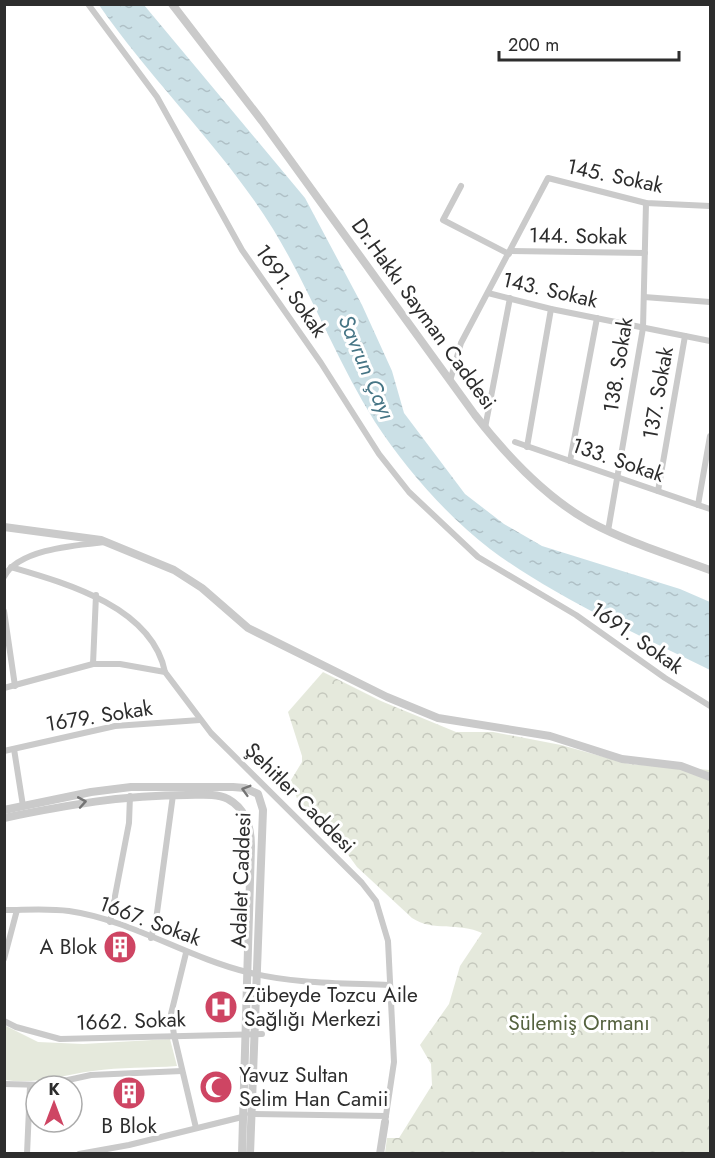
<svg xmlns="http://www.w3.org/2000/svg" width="715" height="1158" font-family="Jost,sans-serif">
<defs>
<pattern id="forest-crowns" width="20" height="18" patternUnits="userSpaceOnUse" patternTransform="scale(1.5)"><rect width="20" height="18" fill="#e5e9dc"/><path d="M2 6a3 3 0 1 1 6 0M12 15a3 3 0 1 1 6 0" fill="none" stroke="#c5c8bd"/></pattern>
<pattern id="water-ripples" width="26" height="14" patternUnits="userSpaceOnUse" patternTransform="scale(1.5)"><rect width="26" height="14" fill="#cbe0e6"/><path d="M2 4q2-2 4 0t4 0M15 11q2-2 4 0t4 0" fill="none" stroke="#afc0c6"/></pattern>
</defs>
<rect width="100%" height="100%" fill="#fff"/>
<path fill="#e5e9dc" d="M4,1025L38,1042L83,1044L170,1039L177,1066C150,1068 120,1067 93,1071C62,1075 35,1085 5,1080Z"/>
<path fill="url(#forest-crowns)" d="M323,672L381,701L456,732H493L561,745L629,764L710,770V1153H385L387,1138H399L432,1085L431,1064L420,1045L449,1004L460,966L482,933C459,922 433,932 412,918L357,867L336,838L306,816L300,808L291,780L302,762V756L288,712Z"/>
<path fill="url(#water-ripples)" d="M99,5H144L305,198L362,305L392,371L404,413L465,494L504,524L542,546L680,589L710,602V670C640,636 553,596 490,549C446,515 406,469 375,422C336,360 311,291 273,229C223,148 152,82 99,5Z"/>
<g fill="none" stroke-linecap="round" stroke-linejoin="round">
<g stroke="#cacaca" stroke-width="6">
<path d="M88,4L157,97L242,250L321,363L379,454L409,492L478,557L576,615L665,678L710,706"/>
<path d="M461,186L443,220L509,254"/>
<path d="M511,251L645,253"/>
<path d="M488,293L551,309L710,341"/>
<path d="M644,297L710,302"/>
<path d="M450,381L461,343L548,178L646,203L710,206"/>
<path d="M485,428L510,298"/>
<path d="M515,442L710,509"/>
<path d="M527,447L551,309"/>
<path d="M570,461L597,318"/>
<path d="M658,491L685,336"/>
<path d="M698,505L710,436"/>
<path d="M608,531L643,328L646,203"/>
<path d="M11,567C66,583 152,607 165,672"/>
<path d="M4,577C18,549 77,545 105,542"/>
<path d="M4,611L15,686"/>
<path d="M93,664L96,595"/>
<path d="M4,688L93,664H120L165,672L211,733L362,883L376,901L388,941L394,1062L385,1122"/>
<path d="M14,749L23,806"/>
<path d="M4,751L115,726L200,720"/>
<path d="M4,910C25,910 48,908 69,911C131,920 186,957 247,972C293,984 342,983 389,985"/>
<path d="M110,922L129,823L130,796"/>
<path d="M151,938L156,920L173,795"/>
<path d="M186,953L171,1014L174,1035L196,1128"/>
<path d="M4,959L17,910"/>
<path d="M4,1021L16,1027L60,1039L262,1034"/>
<path d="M4,1084L45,1085L91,1075L182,1071"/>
<path d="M250,1114L386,1116"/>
<path d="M27,1154L30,1086"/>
<path d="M79,1154L129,1145L242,1117"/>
</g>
<g stroke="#cacaca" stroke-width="8">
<path d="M172,4L262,121L475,415C506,455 545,497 590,522C627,542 670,555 710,570"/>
<path d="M4,527L101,540L174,570L202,588L248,628L387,697L438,718L550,736L622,759L681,766L710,777"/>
<path d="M4,810L91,792L131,787H233L245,788L258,794L263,810L250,1154"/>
<path d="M4,818C66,805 124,795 187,795C200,795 216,793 228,799C246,809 251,827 251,846L242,1154"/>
<path d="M380,1154L385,1122"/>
</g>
</g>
<defs><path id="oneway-chevron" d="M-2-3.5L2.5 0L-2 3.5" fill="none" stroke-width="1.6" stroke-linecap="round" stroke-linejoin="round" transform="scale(1.5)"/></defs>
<g stroke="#747474">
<use href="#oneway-chevron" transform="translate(246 790) rotate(-164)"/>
<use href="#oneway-chevron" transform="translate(82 802) rotate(-10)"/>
</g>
<defs>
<g id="building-disc" transform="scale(1.725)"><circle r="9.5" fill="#ce4563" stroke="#fff"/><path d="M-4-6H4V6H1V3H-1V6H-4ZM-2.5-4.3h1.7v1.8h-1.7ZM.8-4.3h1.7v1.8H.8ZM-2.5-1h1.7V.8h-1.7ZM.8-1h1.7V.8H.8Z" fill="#fff"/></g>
<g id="hospital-disc" transform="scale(1.725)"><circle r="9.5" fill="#ce4563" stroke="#fff"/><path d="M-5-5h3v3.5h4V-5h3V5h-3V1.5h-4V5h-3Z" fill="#fff"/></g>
<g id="mosque-disc" transform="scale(1.725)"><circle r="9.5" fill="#ce4563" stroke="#fff"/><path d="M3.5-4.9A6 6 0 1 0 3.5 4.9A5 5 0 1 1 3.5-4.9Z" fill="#fff"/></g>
</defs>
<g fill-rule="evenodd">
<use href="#building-disc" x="120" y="947"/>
<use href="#hospital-disc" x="221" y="1007"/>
<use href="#mosque-disc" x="216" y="1087"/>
<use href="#building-disc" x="129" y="1093"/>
</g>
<g text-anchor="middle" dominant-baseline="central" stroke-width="6" stroke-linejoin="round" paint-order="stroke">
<g font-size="21" fill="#2d2d2d" stroke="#fff">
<text transform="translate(615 176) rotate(12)">145. Sokak</text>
<text transform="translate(578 236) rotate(1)">144. Sokak</text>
<text transform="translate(550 290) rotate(13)">143. Sokak</text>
<text transform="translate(291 291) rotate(55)">1691. Sokak</text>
<text transform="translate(424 314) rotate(54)">Dr.Hakkı Sayman Caddesi</text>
<text transform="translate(618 365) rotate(-81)">138. Sokak</text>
<text transform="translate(658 393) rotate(-80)">137. Sokak</text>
<text transform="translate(618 460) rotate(19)">133. Sokak</text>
<text transform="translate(637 638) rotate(35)">1691. Sokak</text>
<text transform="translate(99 716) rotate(-9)">1679. Sokak</text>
<text transform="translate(300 798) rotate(45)">Şehitler Caddesi</text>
<text transform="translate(241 880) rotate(-88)">Adalet Caddesi</text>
<text transform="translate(150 921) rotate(20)">1667. Sokak</text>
<text transform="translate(131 1021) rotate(-2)">1662. Sokak</text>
</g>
<g font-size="21" fill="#2d2d2d" stroke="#fff" text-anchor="start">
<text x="97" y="947" text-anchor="end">A Blok</text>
<text x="244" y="995">Zübeyde Tozcu Aile<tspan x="244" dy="24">Sağlığı Merkezi</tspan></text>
<text x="239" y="1075">Yavuz Sultan<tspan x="239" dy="24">Selim Han Camii</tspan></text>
<text x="129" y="1126" text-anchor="middle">B Blok</text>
</g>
<g font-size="21" fill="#566340" stroke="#fff">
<text x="579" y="1023">Sülemiş Ormanı</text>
</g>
<g font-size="22" font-style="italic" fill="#467585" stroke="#fff">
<text transform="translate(367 367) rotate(67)">Savrun Çayı</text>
</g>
</g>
<rect width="715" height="1158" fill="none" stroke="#2d2d2d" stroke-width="12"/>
<g transform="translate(54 1104)"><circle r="28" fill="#ffffff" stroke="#ababab" stroke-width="1.5"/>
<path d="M0-4.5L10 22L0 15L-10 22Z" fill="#ce4563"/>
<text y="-9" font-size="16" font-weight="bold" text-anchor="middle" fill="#2d2d2d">K</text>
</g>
<path d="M499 51v9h180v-9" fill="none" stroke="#2d2d2d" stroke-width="3"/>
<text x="508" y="51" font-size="18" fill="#2d2d2d" stroke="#ffffff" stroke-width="4.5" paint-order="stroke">200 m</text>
</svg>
